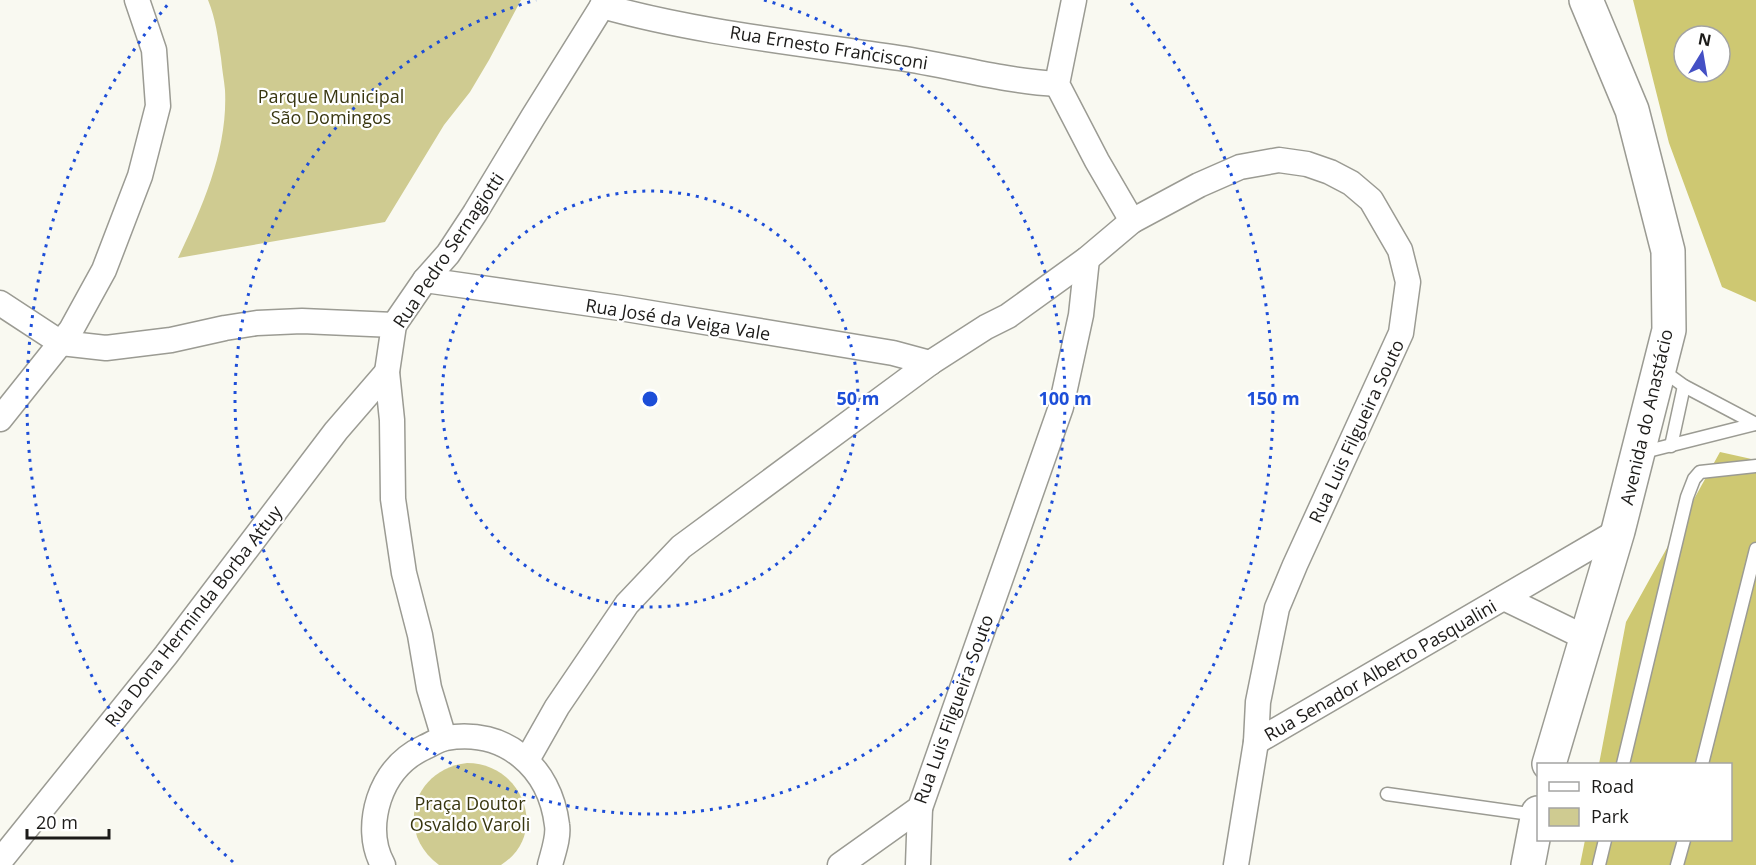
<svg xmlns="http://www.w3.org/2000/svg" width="1756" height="865" font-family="'Open Sans',sans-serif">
<rect width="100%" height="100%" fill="#f9f9f1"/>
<g fill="#cfcb91">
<path d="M208,0H521L489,60L470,92L444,125L385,222L178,258C203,206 228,149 225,90C224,80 222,69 221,58C218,39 216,19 208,0Z"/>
<path d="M467,763C523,763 550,834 501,865H439C394,832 413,769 467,763Z"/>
</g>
<g fill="#cec872" fill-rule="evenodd">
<path d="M1633,0H1756V302L1722,287L1669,143ZM1684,36H1720V72H1684Z"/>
<path d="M1720,452L1756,460V865H1580L1585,840H1730V764H1599L1626,622Z"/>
</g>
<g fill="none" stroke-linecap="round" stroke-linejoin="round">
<g stroke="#9b9b93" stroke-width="15">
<g id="service">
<path d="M1662,370L1684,386L1756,424"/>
<path d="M1671,446L1684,386"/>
<path d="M1640,453L1755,424"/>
<path d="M1623,764L1687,497L1694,479L1700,472L1756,466"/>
<path d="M1702,764L1756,549"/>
<path d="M1387,794L1537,815"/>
<path d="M1599,865L1605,840"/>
<path d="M1677,865L1684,840"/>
</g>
</g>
<g stroke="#9b9b93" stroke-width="27">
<g id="minor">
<path d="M1074,0L1057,84L1097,161L1132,221"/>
<path d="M602,6C698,33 800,43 899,58C952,66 1003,81 1057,84"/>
<path d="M425,280L620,308L893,353L930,363"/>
<path d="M0,303L61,343L106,348L171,340L225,328L257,323L302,321L394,325"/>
<path d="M0,419L71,330L104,270L140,176L158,106L154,50L137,0"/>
<path d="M1504,598L1586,638"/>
<path d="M444,738L429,688L420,635L404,573L393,499L392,420L387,372L394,325L425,280L448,254L475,213L533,117L606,0"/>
<path d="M1256,742L1618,531"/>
<path d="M527,760L557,707L627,604L681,547L930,363L986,327L1008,316L1087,259L1132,221L1199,185L1240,167L1279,160L1307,164L1330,172L1351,183L1371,200L1400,250L1408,282L1401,333L1295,565L1277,608L1258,702L1256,742L1236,865"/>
<path d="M0,861L166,655L336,431L387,372"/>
<path d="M383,865C372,845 372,821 379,799C387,775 401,758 425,747C432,744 439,739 446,738C505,728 550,767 557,825C559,837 553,853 550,865"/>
<path d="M840,865L920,808L1061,407L1081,315L1087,259"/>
<path d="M918,865L920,808"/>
</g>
</g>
<g stroke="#9b9b93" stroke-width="36">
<g id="secondary">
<path d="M1549,764L1618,531L1669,330L1668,251L1632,110L1586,0"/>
<path d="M1528,865L1538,813"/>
</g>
</g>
<use href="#service" stroke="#fff" stroke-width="12"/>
<use href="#minor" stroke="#fff" stroke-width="24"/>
<use href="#secondary" stroke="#fff" stroke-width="33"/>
</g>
<g fill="none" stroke="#1d4ed8" stroke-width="3" stroke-dasharray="3 6">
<circle cx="650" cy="399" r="208"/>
<path d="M764 0A415 415 0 1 1 536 0"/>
<path d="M233 862A623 623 0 0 1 169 3M1131 3A623 623 0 0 1 1067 862"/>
</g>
<g text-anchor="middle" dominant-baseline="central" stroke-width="4.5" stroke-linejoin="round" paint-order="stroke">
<g font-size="18" fill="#1c1b19" stroke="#fff">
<text transform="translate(829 47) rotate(9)">Rua Ernesto Francisconi</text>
<text transform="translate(448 250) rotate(-56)">Rua Pedro Sernagiotti</text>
<text transform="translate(678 319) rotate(9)">Rua José da Veiga Vale</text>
<text transform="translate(1646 417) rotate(-77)">Avenida do Anastácio</text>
<text transform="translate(1356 431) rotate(-65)">Rua Luis Filgueira Souto</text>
<text transform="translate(193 616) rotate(-52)">Rua Dona Herminda Borba Attuy</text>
<text transform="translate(1380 670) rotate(-30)">Rua Senador Alberto Pasqualini</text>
<text transform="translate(953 709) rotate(-70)">Rua Luis Filgueira Souto</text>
</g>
<g font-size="18" fill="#383610" stroke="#fff">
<text x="331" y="96">Parque Municipal<tspan x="331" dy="21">São Domingos</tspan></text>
<text x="470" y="803">Praça Doutor<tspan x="470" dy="21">Osvaldo Varoli</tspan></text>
</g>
</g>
<circle cx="650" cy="399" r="9" fill="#1d4ed8" stroke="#fff" stroke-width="3"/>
<g font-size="18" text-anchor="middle" font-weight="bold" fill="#1d4ed8" stroke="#fff" stroke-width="4.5" stroke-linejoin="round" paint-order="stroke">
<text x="858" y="405">50 m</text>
<text x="1065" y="405">100 m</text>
<text x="1273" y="405">150 m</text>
</g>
<rect x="1537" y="763" width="195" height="78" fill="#ffffff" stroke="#a4a4a3" stroke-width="1.5"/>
<rect x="1549" y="782" width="30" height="9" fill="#ffffff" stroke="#a4a4a3" stroke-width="1.5"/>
<text x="1591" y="793" font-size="18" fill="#1c1b19">Road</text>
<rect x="1549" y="808" width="30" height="18" fill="#cfcb91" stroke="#a4a4a3" stroke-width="1.5"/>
<text x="1591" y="823" font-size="18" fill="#1c1b19">Park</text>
<g transform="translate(1702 54) rotate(11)"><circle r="28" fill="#ffffff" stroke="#a4a4a3" stroke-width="1.5"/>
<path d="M0-4.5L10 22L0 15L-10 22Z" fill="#4450c5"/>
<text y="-9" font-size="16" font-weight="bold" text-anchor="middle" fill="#1c1b19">N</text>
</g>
<path d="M27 829v9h82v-9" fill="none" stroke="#1c1b19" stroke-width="3"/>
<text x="36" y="829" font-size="18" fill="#1c1b19" stroke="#ffffff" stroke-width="4.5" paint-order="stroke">20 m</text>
</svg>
